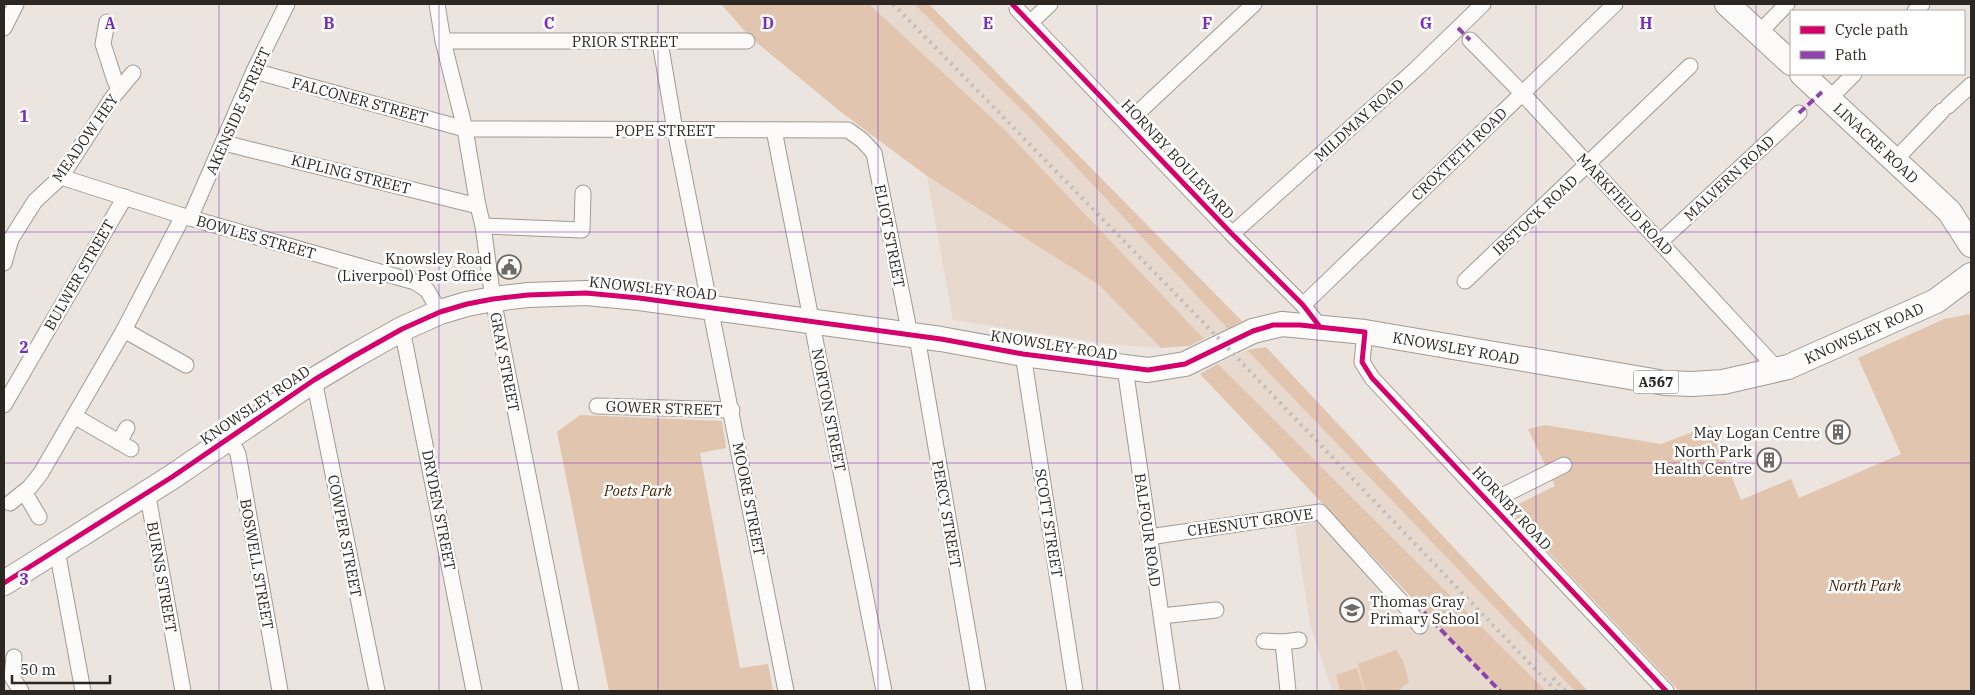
<svg xmlns="http://www.w3.org/2000/svg" width="1975" height="695" font-family="'IBM Plex Serif',serif">
<rect width="100%" height="100%" fill="#ece5df"/>
<g fill="#e7d9ce">
<path d="M869,4H914L1034,122L1228,329L1204,339L1005,130Z"/>
<path d="M927,176L1099,285L1161,348L1116,345L953,320Z"/>
<path d="M1247,350L1575,691H1546L1218,364Z"/>
<path d="M1319,521L1402,618L1415,603L1500,691H1332L1310,624L1295,527Z"/>
</g>
<g fill="#e2c5ae">
<path d="M721,4H869L1005,130L1204,339L1189,346L1161,348L1099,285L927,176L841,112L751,38Z"/>
<path d="M914,4H929L1242,321L1228,329L1034,122Z"/>
<path d="M1971,314V691H1679L1508,509L1555,486L1528,429L1545,425L1661,444L1711,425L1741,500L1791,479L1799,498L1901,454L1858,358L1944,319Z"/>
<path d="M1266,347L1588,691H1575L1247,350Z"/>
<path d="M1218,364L1546,691H1500L1200,374Z"/>
<path d="M580,415L722,421L726,448L700,453L740,668L768,664L773,691H609L557,432Z"/>
<path d="M1396,650L1403,661L1409,682L1398,691H1365L1358,664Z"/>
<path d="M1357,668L1364,691H1340L1336,675Z"/>
</g>
<g fill="none" stroke-linecap="round" stroke-linejoin="round">
<g stroke="#9f9a95" stroke-width="17">
<g id="minor">
<path d="M437,4L443,41L465,129L478,206L483,226L493,299L571,691"/>
<path d="M1017,9L1232,234L1303,305L1320,327"/>
<path d="M1915,11L1922,4"/>
<path d="M107,22L103,44L115,81L119,88"/>
<path d="M1031,22L1050,4"/>
<path d="M4,28L16,4"/>
<path d="M1759,33L1787,4"/>
<path d="M1470,40L1522,93L1778,370"/>
<path d="M443,41H747"/>
<path d="M660,42L675,130L786,691"/>
<path d="M254,71L465,129L848,130L862,140L874,153L910,335"/>
<path d="M1829,99L1854,74"/>
<path d="M1948,106L1971,85"/>
<path d="M1127,123L1254,4"/>
<path d="M774,130L884,691"/>
<path d="M224,143L478,206"/>
<path d="M1894,161L1942,111"/>
<path d="M61,177L183,216L415,282L427,290L440,312"/>
<path d="M190,218L254,71L287,4"/>
<path d="M483,226L582,230L583,193"/>
<path d="M1232,234L1416,69L1483,4"/>
<path d="M1660,242L1799,113"/>
<path d="M4,263L11,239L35,201L61,177L112,98L133,73"/>
<path d="M1465,281L1690,66"/>
<path d="M1303,305L1615,4"/>
<path d="M402,329L474,691"/>
<path d="M124,330L186,365"/>
<path d="M1365,332L1362,362L1372,378L1666,691"/>
<path d="M917,337L978,691"/>
<path d="M1023,354L1075,691"/>
<path d="M1125,368L1172,691"/>
<path d="M314,380L377,691"/>
<path d="M4,405L125,197"/>
<path d="M597,406L732,410"/>
<path d="M74,416L131,449"/>
<path d="M230,438L238,454L280,691"/>
<path d="M119,442L127,428"/>
<path d="M147,491L183,691"/>
<path d="M25,493L39,517"/>
<path d="M1490,502L1564,465"/>
<path d="M10,503L30,487L41,473L124,330L183,216"/>
<path d="M1149,537L1320,512L1407,608L1420,626"/>
<path d="M55,550L59,561L83,691"/>
<path d="M1162,616L1216,610"/>
<path d="M1264,641L1283,642L1299,640"/>
<path d="M1283,642L1288,691"/>
<path d="M14,657L12,677L21,691"/>
</g>
</g>
<g stroke="#9f9a95" stroke-width="26">
<g id="primary">
<path d="M1727,4L1791,63"/>
<path d="M1802,74L1949,211L1971,245"/>
<path d="M4,583L172,477L314,380L354,356L402,329L440,312L467,304L493,299L528,295L586,293L639,298L941,339L1023,354L1148,370L1185,364L1253,331L1282,324L1365,332L1665,383L1692,384L1723,382L1788,367L1936,301L1971,275"/>
</g>
</g>
<use href="#minor" stroke="#fcfbfa" stroke-width="15"/>
<use href="#primary" stroke="#fcfbfa" stroke-width="24"/>
<g stroke="#c0bebd" stroke-width="4" stroke-dasharray="2.5 5" stroke-linecap="butt">
<path d="M893,4L1199,318L1556,691"/>
<path d="M1553,678L1566,691"/>
</g>
<g stroke="#8e44ad" stroke-width="4" stroke-dasharray="8 4" stroke-linecap="butt">
<path d="M1458,28L1470,40"/>
<path d="M1799,113L1822,92"/>
<path d="M1404,605L1415,603L1500,691"/>
</g>
<g stroke="#fff" stroke-width="8">
<g id="cycleway">
<path d="M1012,4L1232,234L1303,305L1320,327"/>
<path d="M4,583L172,477L314,380L354,356L402,329L440,312L467,304L493,299L528,295L586,293L639,298L941,339L1023,354L1148,370L1185,364L1253,331L1273,325H1300L1365,332L1362,362L1372,378L1666,691"/>
</g>
</g>
<use href="#cycleway" stroke="#d6006c" stroke-width="5"/>
</g>
<path fill="none" stroke="#7b2cbf" stroke-width="1" stroke-opacity="0.55" d="M219,4V691M439,4V691M658,4V691M878,4V691M1097,4V691M1317,4V691M1536,4V691M1756,4V691M4,232H1971M4,463H1971"/>
<defs>
<g id="civic-ring" transform="scale(1.25)"><circle r="9.5" fill="#fff" stroke="#6f6a65" stroke-width="1.5"/><path d="M-.6-6.5H3V-4.5H.6V-3L4-1V1h2V6H-6V1h2V-1L-.6-3ZM-1.2 2.5V6h2.4V2.5Z" fill="#6f6a65"/></g>
<g id="building-ring" transform="scale(1.25)"><circle r="9.5" fill="#fff" stroke="#6f6a65" stroke-width="1.5"/><path d="M-4-6H4V6H1V3H-1V6H-4ZM-2.5-4.3h1.7v1.8h-1.7ZM.8-4.3h1.7v1.8H.8ZM-2.5-1h1.7V.8h-1.7ZM.8-1h1.7V.8H.8Z" fill="#6f6a65"/></g>
<g id="school-ring" transform="scale(1.25)"><circle r="9.5" fill="#fff" stroke="#6f6a65" stroke-width="1.5"/><path d="M0-5L7-2L0 1L-7-2ZM-4 1L0 2.5L4 1V4Q0 6-4 4Z" fill="#6f6a65"/></g>
</defs>
<g fill-rule="evenodd">
<use href="#civic-ring" x="509" y="267"/>
<use href="#building-ring" x="1838" y="432"/>
<use href="#building-ring" x="1769" y="460"/>
<use href="#school-ring" x="1352" y="610"/>
</g>
<g text-anchor="middle" dominant-baseline="central" stroke-width="5" stroke-linejoin="round" paint-order="stroke">
<rect fill="#fff" stroke="#6b6865" stroke-width="1" x="1633.5" y="370.5" width="45" height="23" rx="4"/>
<g font-size="14" font-weight="bold" fill="#2c2723">
<text x="1656" y="382">A567</text>
</g>
<g font-size="15" fill="#2c2723" stroke="#fff">
<text x="625" y="41">PRIOR STREET</text>
<text transform="translate(360 100) rotate(15)">FALCONER STREET</text>
<text transform="translate(238 111) rotate(-66)">AKENSIDE STREET</text>
<text transform="translate(1359 120) rotate(-42)">MILDMAY ROAD</text>
<text x="665" y="130">POPE STREET</text>
<text transform="translate(85 138) rotate(-55)">MEADOW HEY</text>
<text transform="translate(1876 143) rotate(43)">LINACRE ROAD</text>
<text transform="translate(1459 154) rotate(-44)">CROXTETH ROAD</text>
<text transform="translate(1178 159) rotate(47)">HORNBY BOULEVARD</text>
<text transform="translate(351 174) rotate(14)">KIPLING STREET</text>
<text transform="translate(1729 178) rotate(-43)">MALVERN ROAD</text>
<text transform="translate(1625 204) rotate(47)">MARKFIELD ROAD</text>
<text transform="translate(1535 215) rotate(-43)">IBSTOCK ROAD</text>
<text transform="translate(890 236) rotate(79)">ELIOT STREET</text>
<text transform="translate(256 237) rotate(16)">BOWLES STREET</text>
<text transform="translate(79 275) rotate(-60)">BULWER STREET</text>
<text transform="translate(653 288) rotate(6)">KNOWSLEY ROAD</text>
<text transform="translate(1864 333) rotate(-24)">KNOWSLEY ROAD</text>
<text transform="translate(1054 345) rotate(9)">KNOWSLEY ROAD</text>
<text transform="translate(1456 348) rotate(10)">KNOWSLEY ROAD</text>
<text transform="translate(505 362) rotate(79)">GRAY STREET</text>
<text transform="translate(255 405) rotate(-34)">KNOWSLEY ROAD</text>
<text transform="translate(664 408) rotate(2)">GOWER STREET</text>
<text transform="translate(829 410) rotate(79)">NORTON STREET</text>
<text transform="translate(749 499) rotate(79)">MOORE STREET</text>
<text transform="translate(1512 508) rotate(47)">HORNBY ROAD</text>
<text transform="translate(439 510) rotate(79)">DRYDEN STREET</text>
<text transform="translate(947 514) rotate(80)">PERCY STREET</text>
<text transform="translate(1250 522) rotate(-8)">CHESNUT GROVE</text>
<text transform="translate(1049 523) rotate(81)">SCOTT STREET</text>
<text transform="translate(1148 530) rotate(82)">BALFOUR ROAD</text>
<text transform="translate(345 536) rotate(79)">COWPER STREET</text>
<text transform="translate(257 564) rotate(80)">BOSWELL STREET</text>
<text transform="translate(162 577) rotate(80)">BURNS STREET</text>
</g>
<g font-size="15" fill="#2c2723" stroke="#fff" text-anchor="end">
<text x="492" y="258">Knowsley Road<tspan x="492" dy="17">(Liverpool) Post Office</tspan></text>
<text x="1820" y="432">May Logan Centre</text>
<text x="1752" y="451">North Park<tspan x="1752" dy="17">Health Centre</tspan></text>
<text x="1370" y="601" text-anchor="start">Thomas Gray<tspan x="1370" dy="17">Primary School</tspan></text>
</g>
<g font-size="15" font-style="italic" fill="#401f00" stroke="#fff">
<text x="638" y="490">Poets Park</text>
<text x="1865" y="585">North Park</text>
</g>
</g>
<g font-size="16" text-anchor="middle" font-weight="bold" fill="#7b2cbf" stroke="#fff" stroke-width="5" stroke-linejoin="round" paint-order="stroke">
<text x="110" y="29">A</text>
<text x="329" y="29">B</text>
<text x="549" y="29">C</text>
<text x="768" y="29">D</text>
<text x="988" y="29">E</text>
<text x="1207" y="29">F</text>
<text x="1426" y="29">G</text>
<text x="1646" y="29">H</text>
<text x="24" y="122">1</text>
<text x="24" y="353">2</text>
<text x="24" y="585">3</text>
</g>
<rect width="1975" height="695" fill="none" stroke="#2c2723" stroke-width="10"/>
<rect x="1790" y="10" width="175" height="65" fill="#ffffff" stroke="#aba9a7"/>
<rect x="1800" y="26" width="25" height="8" fill="#d6006c" stroke="#aba9a7"/>
<text x="1835" y="35" font-size="15" fill="#2c2723">Cycle path</text>
<rect x="1800" y="51" width="25" height="8" fill="#8e44ad" stroke="#aba9a7"/>
<text x="1835" y="60" font-size="15" fill="#2c2723">Path</text>
<path d="M12 675v8h98v-8" fill="none" stroke="#2c2723" stroke-width="2.5"/>
<text x="20" y="675" font-size="15" fill="#2c2723" stroke="#ffffff" stroke-width="4" paint-order="stroke">50 m</text>
</svg>
